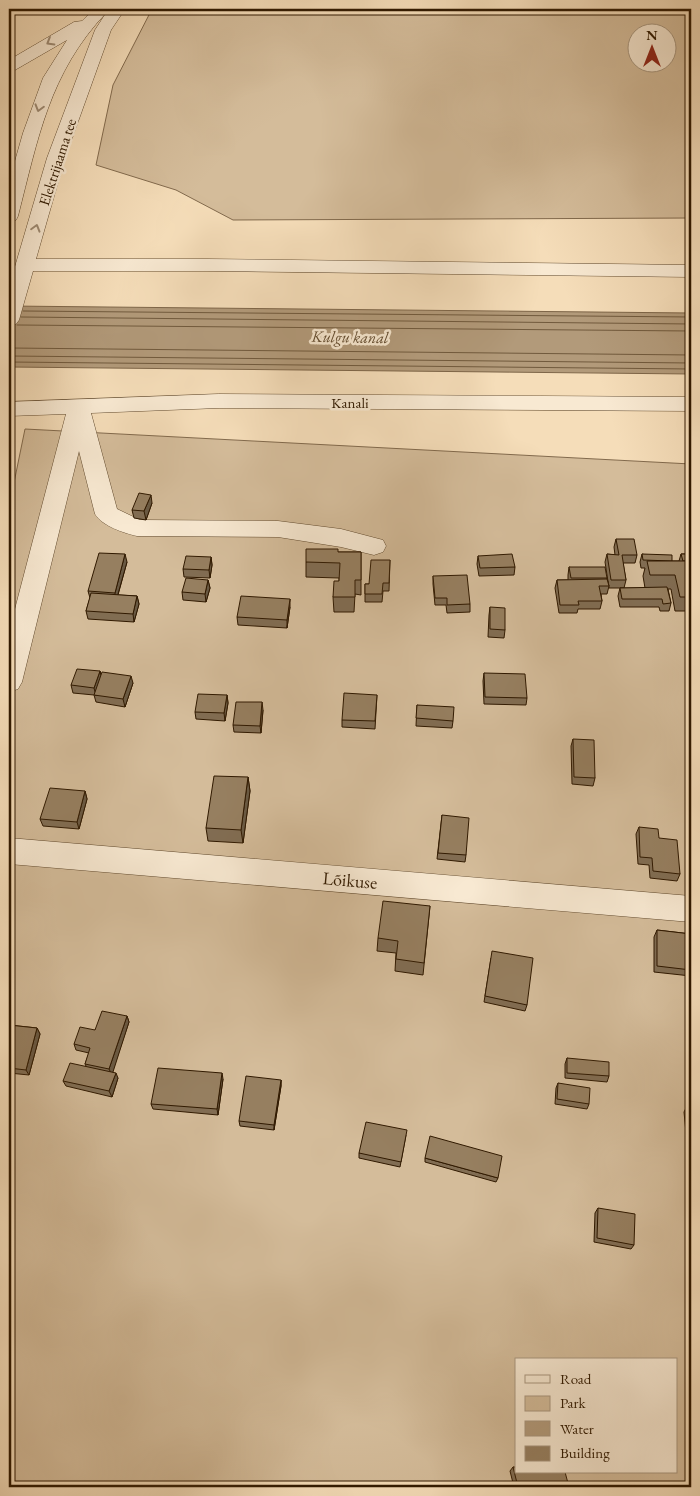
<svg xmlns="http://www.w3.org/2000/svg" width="700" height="1496" font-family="'EB Garamond',serif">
<rect width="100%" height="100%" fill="#f5ddb9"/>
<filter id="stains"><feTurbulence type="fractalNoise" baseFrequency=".004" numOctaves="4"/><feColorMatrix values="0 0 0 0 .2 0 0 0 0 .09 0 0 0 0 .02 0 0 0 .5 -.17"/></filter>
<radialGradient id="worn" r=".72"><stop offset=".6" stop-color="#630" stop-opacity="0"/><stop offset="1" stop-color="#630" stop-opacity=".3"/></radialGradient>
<g fill="#d4bc9a" stroke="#826a4d" fill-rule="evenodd">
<path d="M152,9H691V218L233,220L176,190L96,165L113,85ZM638,32H668V62H638Z"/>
<path d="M25,429L691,464V1487H9V507ZM516,1360H676V1472H516Z"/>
</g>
<path fill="#b29a7a" stroke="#7e6649" d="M9,306L691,313V374L9,367Z"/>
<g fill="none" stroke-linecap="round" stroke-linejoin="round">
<g stroke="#715a3d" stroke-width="1">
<path d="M23,311L691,317"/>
<path d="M21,317L691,324"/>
<path d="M17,325L691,331"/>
<path d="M9,348L691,355"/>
<path d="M9,356L691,363"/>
<path d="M9,362L691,369"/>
</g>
<g stroke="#614a2e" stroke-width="1">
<g id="minor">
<path d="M94,9H125L111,30L65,158L36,259H207L691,265V277L207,271H33L19,320L16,324L9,326V287L47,158L95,30L106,13C49,73 38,139 18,216L16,220L9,222V182L23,133L43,78L67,40L15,70L9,72V60L74,22L82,21Z"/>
<path d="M219,394L691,397V411L219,408L91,413L117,509L140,520L278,521L341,529L383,540L386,546L383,552L374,555L341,547L278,537L137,536C124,533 102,526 95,514L79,451L22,682L18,689L9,692V632L66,414L9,416V402Z"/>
<path d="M9,838L691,896V922L9,864Z"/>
</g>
</g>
<use href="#minor" fill="#f8e9d2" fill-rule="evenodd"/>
</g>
<g fill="#816d53" stroke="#301900">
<path d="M152,503L146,520L134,518L132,510Z"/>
<path d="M616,539L637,555L635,563H623L626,580L624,588H609L605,562L607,554L615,555L614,547Z"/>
<path d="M338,552H361V595L355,594L354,612H334L333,597L339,581V578L306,577V562Z"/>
<path d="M642,554L672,561H679L681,554H691V611H675L671,589H668L671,603L669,611H660L659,607H620L618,596L620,588H645L643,576L645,568H641L640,562Z"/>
<path d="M478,556L515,567L514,575L479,576L477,564Z"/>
<path d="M211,557L212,565L210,578L184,577L183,569Z"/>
<path d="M390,560L389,591H383L382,602H365V584H369Z"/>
<path d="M127,562L118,595L137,596L139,604L134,622L88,619L86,611L90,598L88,591Z"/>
<path d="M569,567L607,578L609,586L607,594H601L602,601L600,609H578L577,613H559L555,588L557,580H568V575Z"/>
<path d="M433,576L470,604V612L447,613L446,605H435L433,584Z"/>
<path d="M208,580L210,588L206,602L183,600L182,592Z"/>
<path d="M290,607L287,628L238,625L237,617Z"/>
<path d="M490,607L505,630L504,638L488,637L489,615Z"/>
<path d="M100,671L101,675L133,683L125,707L96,702L94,695L73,693L71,685Z"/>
<path d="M484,673L527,698L526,705L484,704L483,681Z"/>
<path d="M227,695L228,703L225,721L196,719L195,712Z"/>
<path d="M377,695L375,729L342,727V720Z"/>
<path d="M417,705L453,721L452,728L416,726Z"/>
<path d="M263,710L261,733L234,732L233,725Z"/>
<path d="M573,739L595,778L593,786L572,784L571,746Z"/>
<path d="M248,777L250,791L243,843L208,841L206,828Z"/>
<path d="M85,791L87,799L79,829L43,826L40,819Z"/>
<path d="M442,815L466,855L465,862L437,859Z"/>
<path d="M639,827L659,838L680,874L677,881L650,878L649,865L638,864L636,834Z"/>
<path d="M430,906L423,975L395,971L396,953L377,951L378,938Z"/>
<path d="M657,930L691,934V976L654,972V937Z"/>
<path d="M491,958L527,1005L525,1011L484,1002Z"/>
<path d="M127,1016L129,1022L112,1072L118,1078L112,1097L66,1086L63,1081L86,1066L85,1064L89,1053L76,1050L74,1044L95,1030Z"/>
<path d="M9,1025L37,1028L40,1034L29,1075L9,1073Z"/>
<path d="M567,1058L609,1076L607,1082L565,1078V1064Z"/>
<path d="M223,1079L218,1115L153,1109L151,1104Z"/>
<path d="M281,1080V1086L274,1130L240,1126L239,1121Z"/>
<path d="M558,1083L589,1104L587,1109L555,1104L556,1088Z"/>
<path d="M687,1106H691V1164H689L684,1112Z"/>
<path d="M406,1135L400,1167L359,1158V1153Z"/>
<path d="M425,1158L498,1178L496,1182L425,1162Z"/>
<path d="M598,1208L634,1245L631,1249L594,1242L595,1213Z"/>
<path d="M513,1467L569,1487H514L510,1471Z"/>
</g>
<g fill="#695943" stroke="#301900">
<path d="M151,495L152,503L146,520L144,511Z"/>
<path d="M125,554L127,562L116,601L115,593Z"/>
<path d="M211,557L212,565L210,578L209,570Z"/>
<path d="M208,580L210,588L206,602L205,594Z"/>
<path d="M137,596L139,604L134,622L133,614Z"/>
<path d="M290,599V607L287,628V620Z"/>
<path d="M100,671L102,679L96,696L94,688Z"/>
<path d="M131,676L133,683L125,707L123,699Z"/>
<path d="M227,695L228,703L225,721L224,713Z"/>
<path d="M262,702L263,710L261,733L260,726Z"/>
<path d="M248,777L250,791L243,843L241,830Z"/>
<path d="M85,791L87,799L79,829L77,822Z"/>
<path d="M127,1016L129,1022L112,1075L109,1069Z"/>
<path d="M37,1028L40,1034L29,1075L26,1070Z"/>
<path d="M116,1073L118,1078L112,1097L109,1091Z"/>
<path d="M222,1073L223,1079L218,1115L217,1109Z"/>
<path d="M281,1080V1086L274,1130V1125Z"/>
</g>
<g fill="#967f60" stroke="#301900">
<path d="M139,493L151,495L144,511L132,510Z"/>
<path d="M616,539H634L637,555H622L626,580H611L607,554L619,555Z"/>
<path d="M306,549H338V552H361V580H355V597H333L334,581H339L340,563L306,562Z"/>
<path d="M99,553L125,554L115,593L88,591Z"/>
<path d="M512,554L515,567L480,568L478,556Z"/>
<path d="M642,554L672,555V561L643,560Z"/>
<path d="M681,554H691V561H683Z"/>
<path d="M186,556L211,557L209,570L183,569Z"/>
<path d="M371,560H390L389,583H383L382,594H365V584H369Z"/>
<path d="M647,561H691V597H680L675,575H650Z"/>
<path d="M569,567H605L607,578H571Z"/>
<path d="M467,575L470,604L447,605V598H435L433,576Z"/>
<path d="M186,578L208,580L205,594L182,592Z"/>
<path d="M607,579L609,586H599L602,601H578L579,605H560L557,580Z"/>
<path d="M667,587L671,603L663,604L662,599H622L620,588Z"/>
<path d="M91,593L137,596L133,614L86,611Z"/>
<path d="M241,596L290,599L287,620L237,617Z"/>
<path d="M490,607L505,608V630L490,629Z"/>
<path d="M77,669L100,671L94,688L71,685Z"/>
<path d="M102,672L131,676L123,699L94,695Z"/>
<path d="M484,673L525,674L527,698L485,697Z"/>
<path d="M344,693L377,695L375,721L342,720Z"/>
<path d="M198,694L227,695L224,713L195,712Z"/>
<path d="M236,702H262L260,726L233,725Z"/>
<path d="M417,705L454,707L453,721L416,718Z"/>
<path d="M573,739L594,740L595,778L574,777Z"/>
<path d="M214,776L248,777L241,830L206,828Z"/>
<path d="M50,788L85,791L77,822L40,819Z"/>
<path d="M442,815L469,818L466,855L438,853Z"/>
<path d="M639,827L658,829L659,838L677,840L680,874L653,871L652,858L640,857Z"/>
<path d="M383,901L430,906L424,963L396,959L398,941L378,938Z"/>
<path d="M657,930L691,934V970L657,966Z"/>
<path d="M492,951L533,958L527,1005L485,996Z"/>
<path d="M102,1011L127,1016L109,1069L85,1064L90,1048L74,1044L80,1027L95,1030Z"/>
<path d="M9,1025L37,1028L26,1070L9,1068Z"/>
<path d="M567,1058L609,1062V1076L567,1073Z"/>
<path d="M70,1063L116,1073L109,1091L63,1081Z"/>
<path d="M158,1068L222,1073L217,1109L151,1104Z"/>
<path d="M246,1076L281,1080L274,1125L239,1121Z"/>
<path d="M558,1083L590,1088L589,1104L557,1099Z"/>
<path d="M687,1106H691V1147Z"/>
<path d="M366,1122L407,1130L401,1162L359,1153Z"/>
<path d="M430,1136L502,1156L498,1178L425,1158Z"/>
<path d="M598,1208L635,1214L634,1245L597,1238Z"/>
<path d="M513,1467H516V1472H565L569,1487H518Z"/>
</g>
<defs><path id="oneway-chevron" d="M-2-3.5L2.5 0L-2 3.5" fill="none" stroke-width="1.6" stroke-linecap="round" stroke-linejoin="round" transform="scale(1.25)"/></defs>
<g stroke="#9e8b74">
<use href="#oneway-chevron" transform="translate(50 42) rotate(149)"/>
<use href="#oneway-chevron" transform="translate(39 108) rotate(106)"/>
<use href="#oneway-chevron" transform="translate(36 228) rotate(-74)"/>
</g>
<g text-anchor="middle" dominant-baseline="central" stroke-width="5" stroke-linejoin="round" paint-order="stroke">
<g font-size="15" fill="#301900" stroke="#f8e9d2">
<text transform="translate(57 162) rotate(-72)">Elektrijaama tee</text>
<text x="350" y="402">Kanali</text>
</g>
<g font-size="16" font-style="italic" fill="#644d31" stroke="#f8e9d2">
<text transform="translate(350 337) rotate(1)">Kulgu kanal</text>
</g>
<g font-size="18" fill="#301900" stroke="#f8e9d2">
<text transform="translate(350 880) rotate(5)">Lõikuse</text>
</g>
</g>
<rect width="700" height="1496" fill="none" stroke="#f5ddb9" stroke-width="30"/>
<rect x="10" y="10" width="680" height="1476" fill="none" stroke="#301900" stroke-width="2.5"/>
<rect x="15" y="15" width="670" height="1466" fill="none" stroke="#301900"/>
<rect x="515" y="1358" width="162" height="115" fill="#f8e9d2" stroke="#a8967e"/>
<rect x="525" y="1375" width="25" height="8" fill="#f8e9d2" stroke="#a8967e"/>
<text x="560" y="1384" font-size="15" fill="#301900">Road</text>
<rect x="525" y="1396" width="25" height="15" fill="#d4bc9a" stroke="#a8967e"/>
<text x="560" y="1408" font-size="15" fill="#301900">Park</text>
<rect x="525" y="1421" width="25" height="15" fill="#b29a7a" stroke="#a8967e"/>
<text x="560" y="1434" font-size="15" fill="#301900">Water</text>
<rect x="525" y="1446" width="25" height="15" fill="#967f60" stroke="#a8967e"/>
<text x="560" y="1458" font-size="15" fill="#301900">Building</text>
<g transform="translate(652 48)"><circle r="24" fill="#f8e9d2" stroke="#a8967e"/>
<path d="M0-4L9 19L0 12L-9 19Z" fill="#8f2418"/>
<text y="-8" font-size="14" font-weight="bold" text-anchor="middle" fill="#301900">N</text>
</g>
<rect width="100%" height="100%" filter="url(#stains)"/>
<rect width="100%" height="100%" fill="url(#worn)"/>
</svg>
